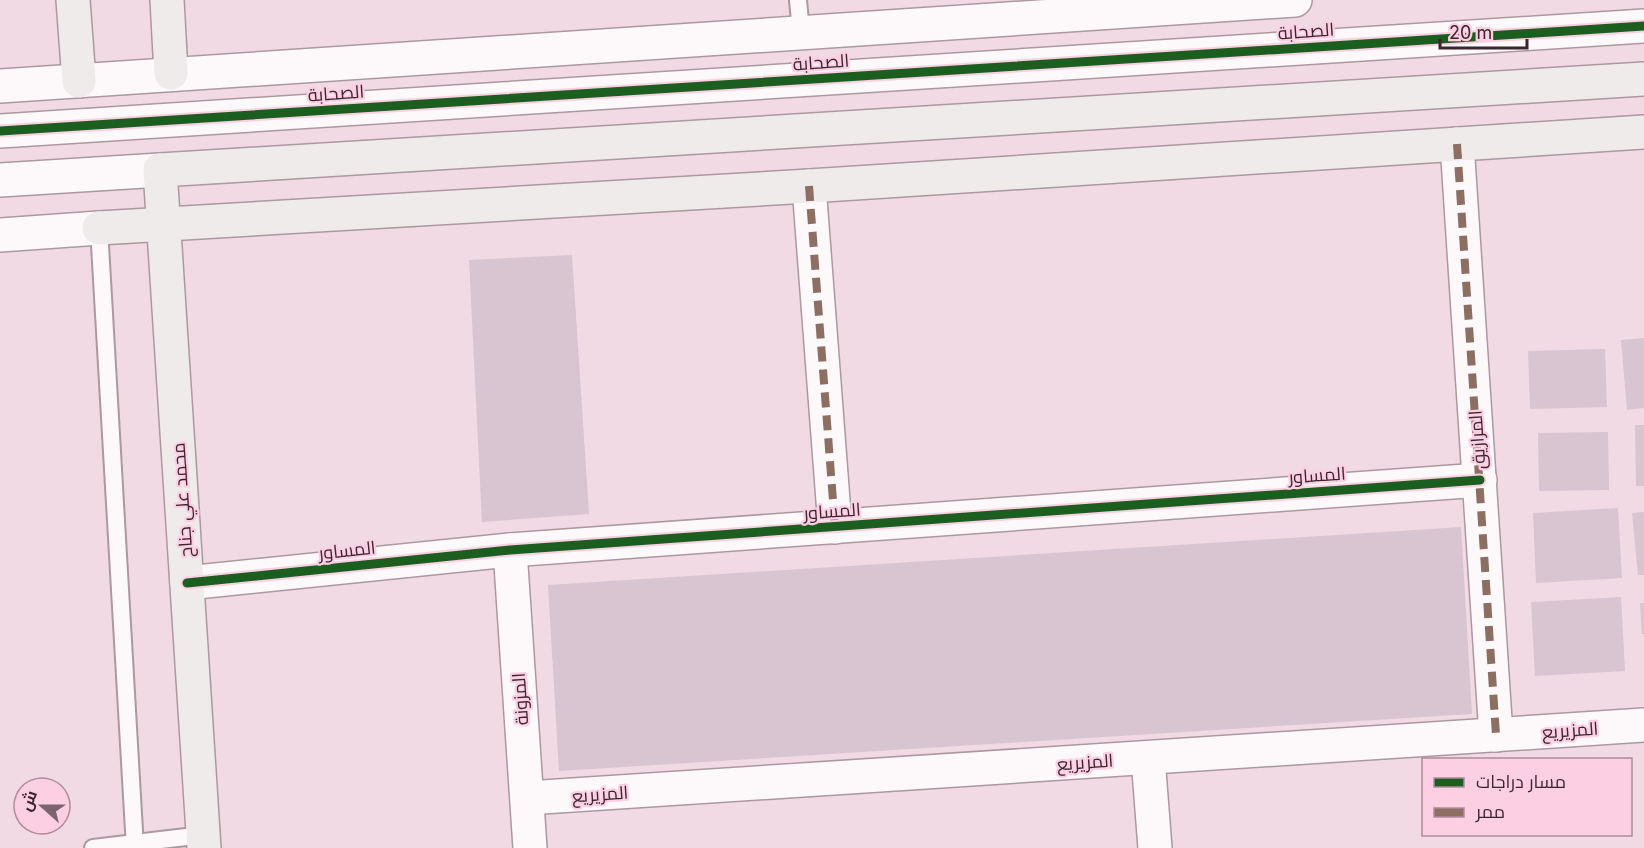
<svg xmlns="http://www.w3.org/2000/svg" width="1644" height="848" font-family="Inter,Cairo,sans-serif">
<rect width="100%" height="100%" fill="#f2dae4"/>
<g fill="#d9c4d2">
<path d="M572,255L589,514L482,522L469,260Z"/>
<path d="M1644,338V408L1627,410L1621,340Z"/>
<path d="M1605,349L1607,407L1530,409L1528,351Z"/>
<path d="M1635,425H1644V486H1636Z"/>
<path d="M1608,432L1609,490L1539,491L1538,433Z"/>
<path d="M1618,508L1622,578L1536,583L1533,513Z"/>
<path d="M1644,512V575H1638L1632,513Z"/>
<path d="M1461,527L1472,714L559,771L548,585Z"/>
<path d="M1621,597L1625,671L1535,676L1531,602Z"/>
<path d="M1640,603H1644V634H1642Z"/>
</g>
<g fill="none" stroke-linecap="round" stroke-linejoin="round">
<g stroke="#ac98a1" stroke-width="20">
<g id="lane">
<path d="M798,0L801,32"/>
<path d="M99,228L135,848"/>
<path d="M93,848L203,835"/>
</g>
</g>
<g stroke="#ac98a1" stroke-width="36">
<g id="street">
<path d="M0,86L1295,0"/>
<path d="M0,131L1644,26"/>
<path d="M1457,144L1496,735"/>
<path d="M0,180L160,170"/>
<path d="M809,186L835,527"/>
<path d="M0,235L99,228"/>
<path d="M510,550L530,848"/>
<path d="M187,583L510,550L1480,480"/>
<path d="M1148,758L1155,848"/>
<path d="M527,798L1644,725"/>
</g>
</g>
<g stroke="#ac98a1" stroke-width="36">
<g id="secondary">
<path d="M73,0L79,81"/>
<path d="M167,0L171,73"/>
<path d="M99,228L809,186L1644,132"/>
<path d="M204,848L160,170L1644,79"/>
</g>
</g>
<use href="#lane" stroke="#fdf9fb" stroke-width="16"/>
<use href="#street" stroke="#fdf9fb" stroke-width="33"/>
<use href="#secondary" stroke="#efebea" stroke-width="33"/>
<g stroke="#8d6e63" stroke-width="8" stroke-dasharray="15 8" stroke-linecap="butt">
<path d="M1457,144L1496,735"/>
<path d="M809,186L835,527"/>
</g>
<g stroke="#fdcfe3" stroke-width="13">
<g id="cycleway">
<path d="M0,131L1644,26"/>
<path d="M187,583L510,550L1480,480"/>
</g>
</g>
<use href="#cycleway" stroke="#1b5e20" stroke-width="9"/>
</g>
<g text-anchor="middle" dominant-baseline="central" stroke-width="4.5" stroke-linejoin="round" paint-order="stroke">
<g font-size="18" fill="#3b252f" stroke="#fdcfe3">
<text transform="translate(1306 31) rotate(-4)">الصحابة</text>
<text transform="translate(821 62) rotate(-4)">الصحابة</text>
<text transform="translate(336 93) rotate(-4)">الصحابة</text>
<text transform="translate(1477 440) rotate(-94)">المرازيق</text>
<text transform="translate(1317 475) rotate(-4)">المساور</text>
<text transform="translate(182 500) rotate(-94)">محمد علي جناح</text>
<text transform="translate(832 511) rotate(-4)">المساور</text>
<text transform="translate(347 550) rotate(-6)">المساور</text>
<text transform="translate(520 699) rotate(-94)">المزونة</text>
<text transform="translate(1570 730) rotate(-4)">المزيريع</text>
<text transform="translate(1085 762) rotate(-4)">المزيريع</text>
<text transform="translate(600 794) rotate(-4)">المزيريع</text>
</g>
</g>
<rect x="1422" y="758" width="210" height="78" fill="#fdcfe3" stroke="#af8b9b" stroke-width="1.5"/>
<rect x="1434" y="778" width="30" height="9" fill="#1b5e20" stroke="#af8b9b" stroke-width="1.5"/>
<text x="1476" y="788" font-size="18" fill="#3b252f">مسار دراجات</text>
<rect x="1434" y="808" width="30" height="9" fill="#8d6e63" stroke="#af8b9b" stroke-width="1.5"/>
<text x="1476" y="818" font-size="18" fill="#3b252f">ممر</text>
<g transform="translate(42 806) rotate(291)"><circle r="28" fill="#fdcfe3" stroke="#af8b9b" stroke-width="1.5"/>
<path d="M0-4.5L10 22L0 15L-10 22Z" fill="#7b646e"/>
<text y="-9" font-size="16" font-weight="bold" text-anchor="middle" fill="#3b252f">ش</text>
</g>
<path d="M1440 39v9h87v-9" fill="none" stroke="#3b252f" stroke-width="3"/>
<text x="1449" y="39" font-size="18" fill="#3b252f" stroke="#fdcfe3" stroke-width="4.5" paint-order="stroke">20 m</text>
</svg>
